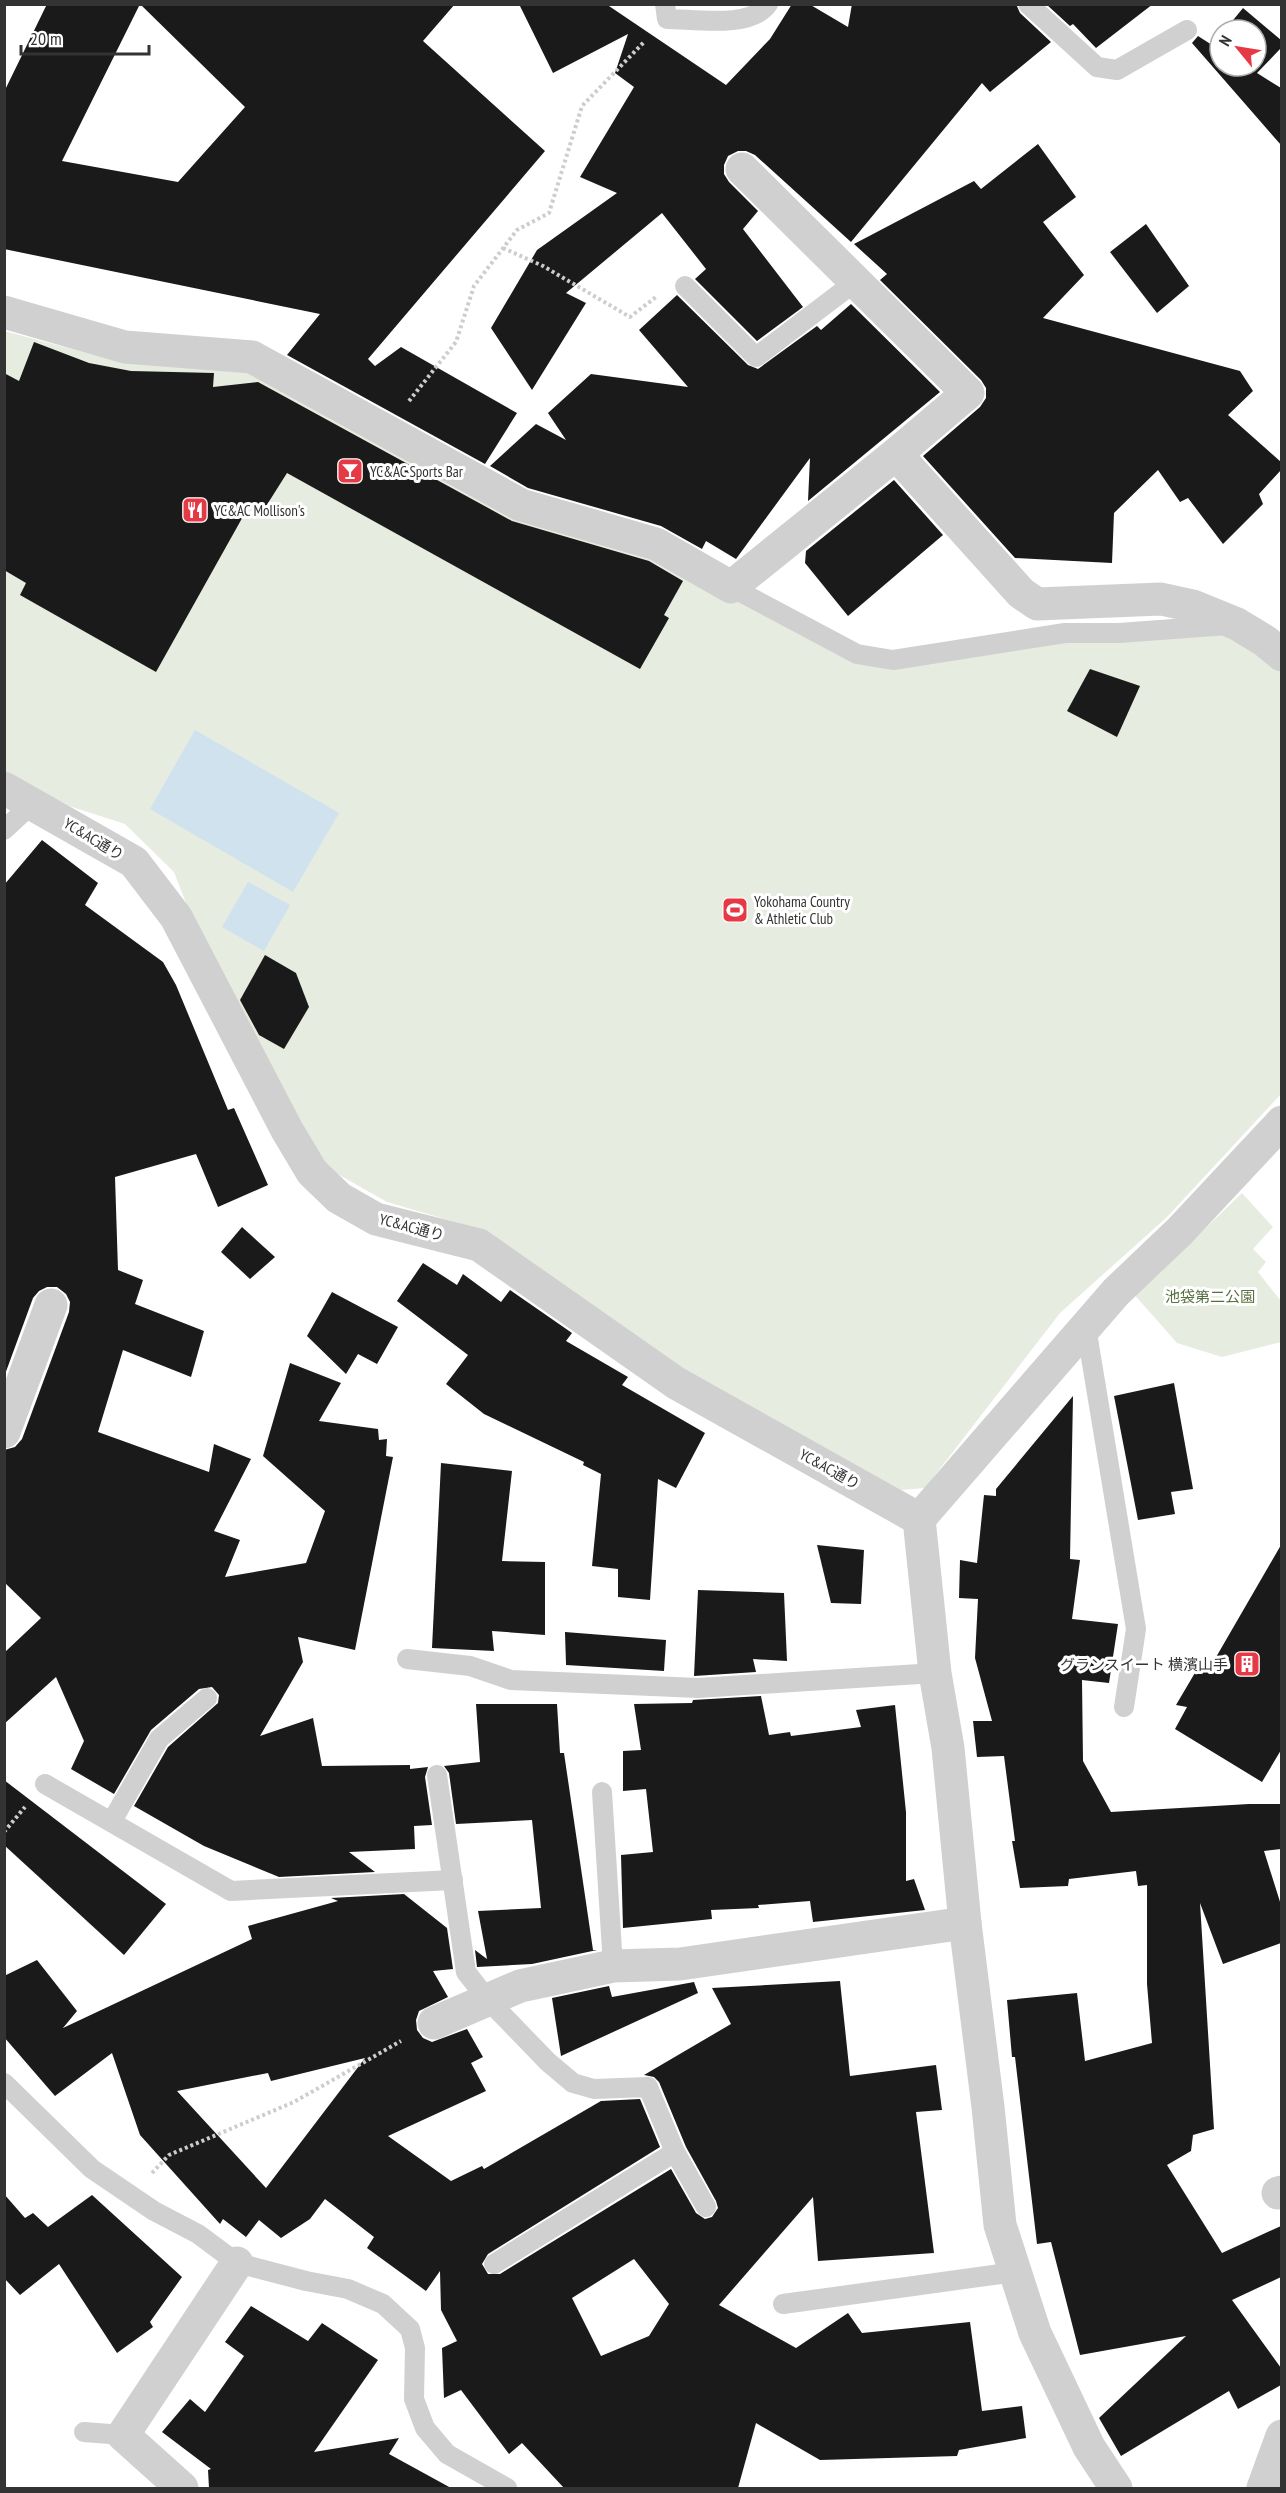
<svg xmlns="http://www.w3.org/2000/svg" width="1286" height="2493" font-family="'PT Sans Narrow','Noto Sans JP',sans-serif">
<rect width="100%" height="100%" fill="#fff"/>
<g fill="#e6ecdf">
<path d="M4,331L121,362L270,374L646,552L851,659L1082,640L1229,633L1255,650L1281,672V1094L1166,1218L1060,1313L925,1488L901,1490L685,1370L489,1232L387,1202L327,1168L203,947L174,872L125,824L69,806L5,773Z"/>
<path d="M1242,1193L1273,1227L1253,1249L1266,1262L1258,1272L1281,1301V1342L1222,1357L1177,1343L1132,1292L1191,1242Z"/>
</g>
<g fill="#cfe2ee">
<path d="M195,730L339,813L293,892L150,809Z"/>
<path d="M248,882L290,905L264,951L222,927Z"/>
</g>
<g fill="#1a1a1a" fill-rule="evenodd">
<path d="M47,4H140L62,161L178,182L245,107L140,4H455L423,41L545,151L368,359L375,366L401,347L517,413L485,464L287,355L320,314L4,249V92Z"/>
<path d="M519,4H606L726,85L770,39L792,4H809L848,27L852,4H1016L1020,13L1051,42L990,92L982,83L851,242L755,155L746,151H738L728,156L724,165V174L729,182L758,211L743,229L803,307L757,341L695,279L706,269L662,213L566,293L586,303L532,390L491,328L537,250L617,193L580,177L634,87L615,73L628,34L553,73Z"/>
<path d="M1046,4H1153L1096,48L1073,24L1070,26Z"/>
<path d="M1243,8L1281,40V48L1257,73L1281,88V145L1192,43L1198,36L1212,45L1220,36V66H1256V30H1225Z"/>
<path d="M1038,144L1076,197L1043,222L1084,275L1043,318L1240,371L1253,391L1228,415L1281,462V470L1259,494L1263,504L1223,544L1188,498L1180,502L1158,470L1114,513L1112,563L1015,558L923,456L980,407L986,398V388L981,380L880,280L887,274L854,244L974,181L981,189Z"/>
<path d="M1146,224L1189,286L1157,313L1110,252Z"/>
<path d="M677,295L748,365L758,369L817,326L821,330L851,304L940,392L808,501L810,458L736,559L706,541L702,549L661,526L528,488L490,466L536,424L566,440L548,413L591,374L688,387L639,330Z"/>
<path d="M34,342L89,363L131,371L214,373L213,387L258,382L512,521L649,561L683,581L664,615L669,618L640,669L287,473L263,511L250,504L156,672L20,595L26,583L4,570V373L19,381Z"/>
<path d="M894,480L943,535L848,616L805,563L806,551Z"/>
<path d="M1090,669L1140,686L1117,737L1067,711Z"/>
<path d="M42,840L98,883L85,905L163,962L176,985L228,1110L234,1108L268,1185L218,1207L196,1154L115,1177L118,1270L143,1280L135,1304L204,1331L191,1377L123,1350L98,1432L209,1472L214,1444L251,1459L214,1531L240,1540L225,1577L306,1563L325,1511L263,1456L290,1363L341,1383L319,1421L378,1429L379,1440L387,1439L386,1456L393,1457L355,1650L298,1637L303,1662L260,1736L313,1718L322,1766L410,1765V1769L428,1767L425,1777L432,1825L414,1826L415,1849L349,1852L375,1872L279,1877L204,1846L134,1806L168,1747L218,1703L219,1695L212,1687L199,1689L151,1730L114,1794L71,1769L84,1741L56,1677L4,1724V1653L41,1618L4,1582V1450L15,1447L22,1439L69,1312L70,1302L66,1294L57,1287H47L39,1291L33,1298L4,1377V885Z"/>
<path d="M265,955L296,973L309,1007L284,1049L259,1035L240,1000Z"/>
<path d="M242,1227L275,1257L250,1279L221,1252Z"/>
<path d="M423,1263L457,1285L463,1274L501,1302L510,1290L572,1333L566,1341L628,1377L622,1385L705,1433L676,1488L658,1479L650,1600L618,1597V1569L592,1566L601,1474L583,1465L584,1462L484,1414L446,1384L468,1355L397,1301Z"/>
<path d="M332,1292L398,1327L377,1364L358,1354L346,1374L307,1336Z"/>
<path d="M1174,1383L1193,1489L1171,1492L1175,1514L1138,1520L1114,1396Z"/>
<path d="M1073,1396L1070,1559L1080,1560L1072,1619L1118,1624L1109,1683L1082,1680L1083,1761L1111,1812L1249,1804H1281V1849L1264,1851L1281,1905V1943L1223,1964L1200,1903L1214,2129L1193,2135L1191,2151L1167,2165L1222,2253L1281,2226V2277L1232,2300L1281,2368V2385L1238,2409L1229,2391L1121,2456L1099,2418L1186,2336L1080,2355L1051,2242L1037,2244L1015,2057H1012L1007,2000L1077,1993L1085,2061L1152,2043L1147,1984V1885L1138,1886L1136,1871L1069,1879L1068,1886L1020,1888L1012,1841H1015L1004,1756L977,1757L973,1721H992L975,1658L978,1599L959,1598L960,1560L977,1563L984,1495L996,1496V1489Z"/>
<path d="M441,1463L512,1471L502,1561L545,1562V1635L492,1631L494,1651L432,1648Z"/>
<path d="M817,1545L864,1550L861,1604L831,1603Z"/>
<path d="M1281,1545V1750L1262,1782L1175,1729L1187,1707L1176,1705L1199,1666L1208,1671Z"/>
<path d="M698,1590L784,1593L787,1661L753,1659L756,1672L694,1676Z"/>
<path d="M565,1632L666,1640L664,1671L566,1665Z"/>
<path d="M761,1696L769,1735L790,1732L791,1736L861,1727L856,1710L895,1705L906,1812V1881L914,1879L925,1910L813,1922L810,1901L758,1905L759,1908L711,1910L712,1919L623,1928L621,1855L653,1852L646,1789L623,1791V1751L641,1750L634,1704L692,1703L693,1700Z"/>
<path d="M476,1704H557L560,1753H564L593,1950H597L532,1964L477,1967L475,1950L487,1959L478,1911L541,1908L532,1820L456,1824L449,1773L444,1766L480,1762Z"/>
<path d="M4,1780L166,1904L124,1955L4,1845Z"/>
<path d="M404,1894L447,1928L453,1969L433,1971L448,1997L419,2011L416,2020L417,2030L423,2038L432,2042L467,2029L483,2057L471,2063L486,2091L388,2136L451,2181L482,2166L484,2169L601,2101L640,2099L660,2147L488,2254L482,2264L488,2274H500L671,2169L696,2213L705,2219L712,2217L718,2208L716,2201L686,2147L659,2082L654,2077L644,2075L731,2024L712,1988L840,1981L850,2076L936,2065L942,2110L916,2112L934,2253L818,2261L813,2197L719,2305L796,2348L848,2313L862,2333L970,2322L982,2411L1022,2406L1026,2438L959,2450L957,2456L820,2460L756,2423L738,2488H564L522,2443L509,2454L461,2390L444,2398L442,2348L457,2341L441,2310L440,2271L426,2291L367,2248L374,2237L325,2199L310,2219L281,2238L259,2220L246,2237L223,2219L220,2224L140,2135L112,2053L55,2096L4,2037V1976L37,1960L77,2011L63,2028L252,1939L248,1926L338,1901L331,1898ZM365,2058L266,2188L177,2091L268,2073L271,2081ZM634,2259L669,2304L649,2336L601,2356L572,2298Z"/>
<path d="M694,1982L698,1993L561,2056L552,1998L609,1986L612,1997Z"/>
<path d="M4,2194L25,2218L33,2213L48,2227L92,2195L182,2277L150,2322L153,2327L117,2353L59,2264L20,2295L4,2278Z"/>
<path d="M251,2306L308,2341L322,2323L378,2360L314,2452L399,2438L389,2454L451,2488H209L208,2470L211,2469L162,2432L190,2399L205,2412L244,2356L225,2342Z"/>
</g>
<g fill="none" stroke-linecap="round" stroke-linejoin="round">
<g stroke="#cdcdcd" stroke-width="4" stroke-dasharray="3 3" stroke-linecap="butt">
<path d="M503,248L543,266L630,317L656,297"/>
<path d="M409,401L456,342L474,286L517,230L549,213L582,106L644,42"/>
<path d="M4,1832L25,1807"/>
<path d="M4,1896V1900"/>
<path d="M152,2173L169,2155L294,2102L401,2041"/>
</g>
<g stroke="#d0d0d0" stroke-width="20">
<path d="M665,4L667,19C694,19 751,29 768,4"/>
<path d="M1028,4L1097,67L1117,70L1187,30"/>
<path d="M685,286L756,357L855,282"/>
<path d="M731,587L857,654L893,660L1065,633H1119L1228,625"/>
<path d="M4,830L33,803"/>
<path d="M1086,1327L1136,1629L1124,1707"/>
<path d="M407,1659L470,1666L511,1680L698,1688L935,1673"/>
<path d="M437,1775L466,1972L487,1999L548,2062L573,2083L594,2089L648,2087L675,2152L706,2207"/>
<path d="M45,1784L231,1891L453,1880"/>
<path d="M602,1792L613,1966"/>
<path d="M112,1821L159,1739L207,1698"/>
<path d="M4,2083L92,2169L154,2211L198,2234L237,2263L306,2281L348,2289L383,2304L410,2329L415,2348L414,2399L425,2428L447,2454L507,2488"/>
<path d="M494,2264L675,2152"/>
<path d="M783,2304L1015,2272"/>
<path d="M84,2432L123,2435"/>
</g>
<g stroke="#d0d0d0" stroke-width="33">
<path d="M4,312L125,347L252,357L521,505L656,544L731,587L896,454L968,393L742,169"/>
<path d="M896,454L1021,593L1037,604L1161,599L1193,606L1237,624L1265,641L1282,655"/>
<path d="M4,788L134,862L176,917L287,1130L312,1172L339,1198L376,1219L479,1245L676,1383L919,1519L935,1673L948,1748L965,1923L988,2107L1000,2225L1035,2333L1089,2447L1116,2488"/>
<path d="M4,1432L51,1305"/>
<path d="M434,2023L520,1986L613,1966L680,1964L965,1923"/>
<path d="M1278,2193L1282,2192"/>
<path d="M182,2488L123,2435L237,2263"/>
<path d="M1263,2488L1282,2436"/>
</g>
<path stroke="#d0d0d0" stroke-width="33" d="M919,1519L1116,1292L1180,1231L1282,1122"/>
</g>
<defs>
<g id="bar-square" transform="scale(1.35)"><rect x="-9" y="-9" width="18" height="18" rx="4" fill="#e63946" stroke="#fff"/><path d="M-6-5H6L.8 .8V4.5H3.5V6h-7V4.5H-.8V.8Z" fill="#fff"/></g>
<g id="restaurant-square" transform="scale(1.35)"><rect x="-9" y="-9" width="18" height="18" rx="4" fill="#e63946" stroke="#fff"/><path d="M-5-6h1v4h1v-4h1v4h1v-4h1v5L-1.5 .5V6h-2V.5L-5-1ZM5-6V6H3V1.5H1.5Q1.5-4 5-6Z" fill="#fff"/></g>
<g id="stadium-square" transform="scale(1.35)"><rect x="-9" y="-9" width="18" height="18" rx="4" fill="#e63946" stroke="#fff"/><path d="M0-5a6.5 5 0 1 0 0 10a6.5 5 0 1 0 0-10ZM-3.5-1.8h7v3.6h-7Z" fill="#fff"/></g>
<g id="building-square" transform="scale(1.35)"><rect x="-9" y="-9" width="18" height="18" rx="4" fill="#e63946" stroke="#fff"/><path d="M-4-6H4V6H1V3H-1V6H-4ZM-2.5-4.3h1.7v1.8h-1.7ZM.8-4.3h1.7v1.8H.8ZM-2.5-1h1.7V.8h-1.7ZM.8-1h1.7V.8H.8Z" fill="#fff"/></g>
</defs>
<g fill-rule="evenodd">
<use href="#bar-square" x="350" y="471"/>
<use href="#restaurant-square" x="195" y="510"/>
<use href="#stadium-square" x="735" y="910"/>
<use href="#building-square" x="1247" y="1664"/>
</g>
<g text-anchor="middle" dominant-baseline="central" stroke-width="6" stroke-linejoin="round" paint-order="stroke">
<g font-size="15" fill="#333" stroke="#fff" text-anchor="start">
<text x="370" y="471">YC&amp;AC Sports Bar</text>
<text x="214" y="510">YC&amp;AC Mollison's</text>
<text x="754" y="901">Yokohama Country<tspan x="754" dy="17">&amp; Athletic Club</tspan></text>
<text x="1228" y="1664" text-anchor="end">グランスイート 横濱山手</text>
</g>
<g font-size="15" fill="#333" stroke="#fff">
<text transform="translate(94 839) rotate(31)">YC&amp;AC通り</text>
<text transform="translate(412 1227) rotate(15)">YC&amp;AC通り</text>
<text transform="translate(830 1469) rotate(29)">YC&amp;AC通り</text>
</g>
<g font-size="15" fill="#56703f" stroke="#fff">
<text x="1210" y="1296">池袋第二公園</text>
</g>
</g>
<rect width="1286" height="2493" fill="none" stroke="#333333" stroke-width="12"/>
<g transform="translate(1238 48) rotate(300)"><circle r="28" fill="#ffffff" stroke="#adadad" stroke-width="1.5"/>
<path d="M0-4.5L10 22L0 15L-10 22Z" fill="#e63946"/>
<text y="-9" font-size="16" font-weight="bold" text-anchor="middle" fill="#333333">N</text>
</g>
<path d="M21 45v9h128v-9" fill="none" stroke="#333333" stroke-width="3"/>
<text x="30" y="45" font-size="18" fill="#333333" stroke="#ffffff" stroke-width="4.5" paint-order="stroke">20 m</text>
</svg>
